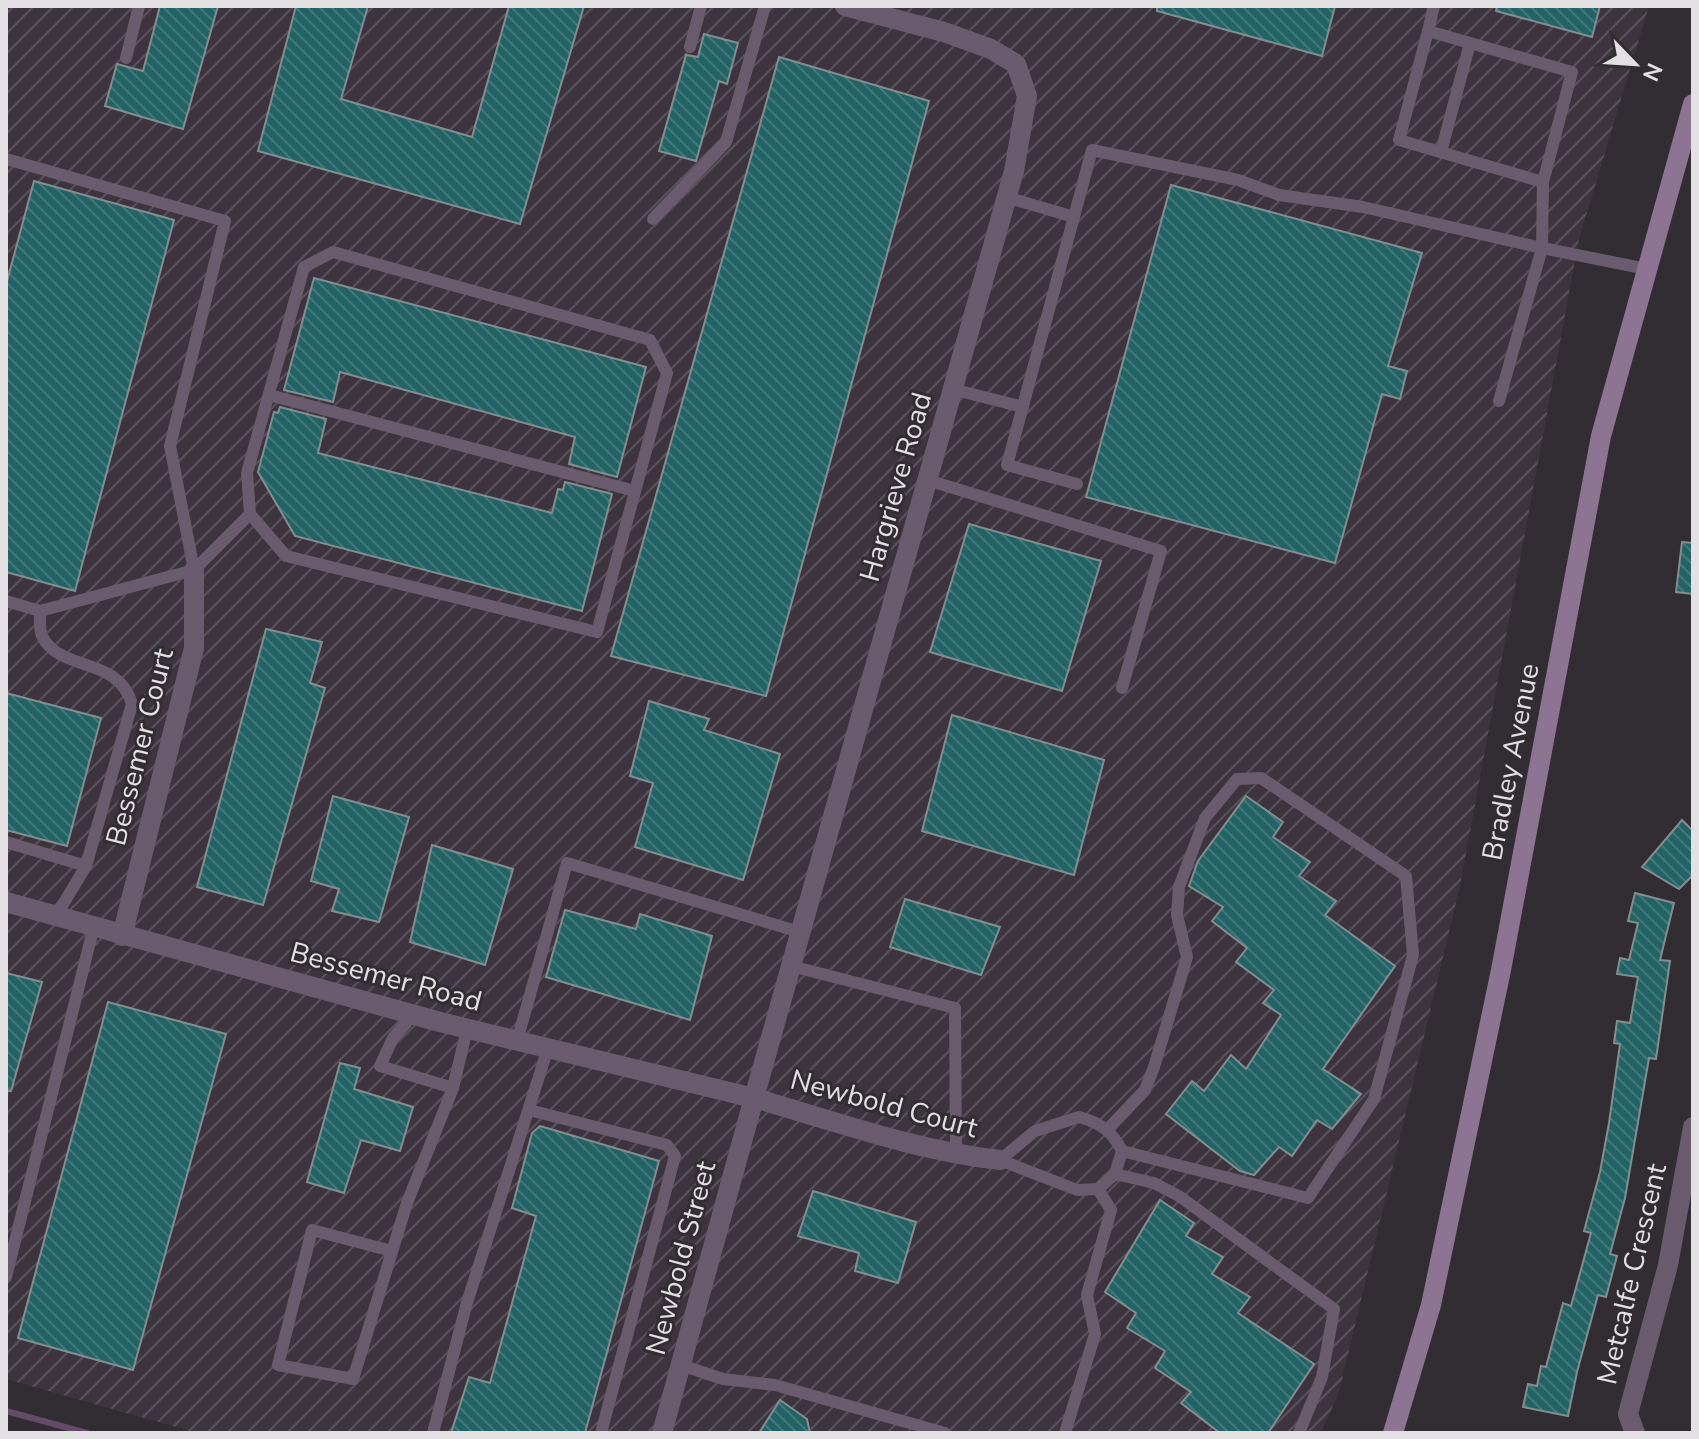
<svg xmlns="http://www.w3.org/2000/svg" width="1699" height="1439" font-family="'Nunito Sans',sans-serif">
<defs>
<pattern id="industrial-furrows" width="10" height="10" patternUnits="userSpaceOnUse" patternTransform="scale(2)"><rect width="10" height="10" fill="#3d343f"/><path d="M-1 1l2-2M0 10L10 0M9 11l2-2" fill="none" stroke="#59515b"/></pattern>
<pattern id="building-back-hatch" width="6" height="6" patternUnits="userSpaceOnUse" patternTransform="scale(2)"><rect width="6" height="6" fill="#236365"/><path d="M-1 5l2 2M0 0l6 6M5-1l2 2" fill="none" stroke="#43797b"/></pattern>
</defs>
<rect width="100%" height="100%" fill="#322d33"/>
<path fill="url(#industrial-furrows)" d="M6,6H1649L1579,239L1460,886L1339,1392L1321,1433H197L6,1379Z"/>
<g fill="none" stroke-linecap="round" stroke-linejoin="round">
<path stroke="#644c69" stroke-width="6" d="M6,1411L87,1433"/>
</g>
<g fill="url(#building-back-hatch)" stroke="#838e8f" stroke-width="2">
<path d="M160,6H218L183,129L105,106L117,64L143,71Z"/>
<path d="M296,6H368L341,99L472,137L509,6H584L520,224L258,151Z"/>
<path d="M1157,6H1335L1322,56L1157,11Z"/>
<path d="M1497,6H1600L1592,37L1496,11Z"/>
<path d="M704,34L738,43L727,84L719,81L696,161L659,151L686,55L698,57Z"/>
<path d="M779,57L929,101L766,696L611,656Z"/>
<path d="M34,181L174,220L75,591L6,572V285Z"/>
<path d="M1171,185L1422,253L1388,366L1407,371L1400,399L1382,394L1335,563L1086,497Z"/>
<path d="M314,278L646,367L617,477L569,464L575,437L340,372L333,402L284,390Z"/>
<path d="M280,407L326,419L318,453L552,513L558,489L563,490L565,482L612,494L582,611L295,536L258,472L274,412L278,413Z"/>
<path d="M969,524L1101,561L1062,691L930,652Z"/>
<path d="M1682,542L1693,543V594L1676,592Z"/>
<path d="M266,629L322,642L310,683L325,688L263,905L197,887Z"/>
<path d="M6,693L101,718L67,846L6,830Z"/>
<path d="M649,701L709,719L704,730L780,754L743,880L635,847L653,783L630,776Z"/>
<path d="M952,715L1104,760L1074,875L922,831Z"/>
<path d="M333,796L409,817L379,922L332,911L339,889L311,881Z"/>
<path d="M1246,796L1283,822L1273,837L1310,862L1299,876L1336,901L1325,915L1395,966L1323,1069L1361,1094L1332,1129L1317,1120L1292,1156L1279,1147L1254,1175L1240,1171L1166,1114L1192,1081L1204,1091L1231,1055L1246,1069L1281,1015L1263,1003L1274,990L1236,962L1247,948L1212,921L1223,907L1189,886L1198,861Z"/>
<path d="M1682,820L1693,831V875L1679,889L1642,867Z"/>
<path d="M432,845L513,869L485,965L410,942Z"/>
<path d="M1635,893L1674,903L1660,960L1670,961L1656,1059L1649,1058L1625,1198L1610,1254L1617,1256L1606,1297L1598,1295L1577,1372L1568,1416L1523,1407L1528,1384L1537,1386L1541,1366L1546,1367L1563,1303L1571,1306L1591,1233L1584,1231L1600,1172L1609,1123L1620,1044L1614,1043L1617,1021L1630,1023L1638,977L1617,974L1620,958L1629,960L1638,923L1628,921Z"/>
<path d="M905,899L1000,927L981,975L890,947Z"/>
<path d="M565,910L636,929L640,914L712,936L690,1020L546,977Z"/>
<path d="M6,973L42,982L11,1091H6Z"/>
<path d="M108,1002L226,1034L133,1370L18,1338Z"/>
<path d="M340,1063L360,1068L354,1089L413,1107L400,1151L361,1140L344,1193L307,1182Z"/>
<path d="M540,1126L659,1161L585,1433H451L469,1377L490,1383L536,1216L512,1208L532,1133Z"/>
<path d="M813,1191L916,1222L898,1283L855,1271L859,1253L798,1236Z"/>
<path d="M1160,1200L1194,1223L1186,1236L1223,1257L1212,1274L1250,1297L1238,1313L1314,1364L1268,1433H1220L1181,1403L1191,1392L1155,1368L1165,1351L1127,1328L1136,1313L1105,1292Z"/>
<path d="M780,1400L807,1419L810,1433H759Z"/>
</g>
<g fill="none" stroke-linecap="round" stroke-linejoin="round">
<g stroke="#6b5b6e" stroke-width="12">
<path d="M1428,31L1434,6"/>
<path d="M690,47L701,6"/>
<path d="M126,58L139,6"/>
<path d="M1441,152L1470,43"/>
<path d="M6,159L225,221L170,446L194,570"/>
<path d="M1543,182L1399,140L1428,31L1572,72L1543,182L1542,248L1647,269"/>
<path d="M1006,197L1074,217"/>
<path d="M653,219L726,142L765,6"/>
<path d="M952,389L1023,407"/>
<path d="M269,395L635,491"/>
<path d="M927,480L1161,551L1122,688"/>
<path d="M1077,484L1007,465L1092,150L1238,180L1279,195L1363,207L1542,248L1499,401"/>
<path d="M6,601L40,611L194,570L250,514L247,473L304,267L333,252L650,340L667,373L597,632L286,556L250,514"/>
<path d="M40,611C40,619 39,629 42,636C60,673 118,655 132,704L86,866L56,916"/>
<path d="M6,842L86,866"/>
<path d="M791,966L955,1008L956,1153"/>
<path d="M413,1015L393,1038L380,1066L453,1088L467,1029"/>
<path d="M517,1041L567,863L800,932"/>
<path d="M529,1110L667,1145L675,1156L601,1433"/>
<path d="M1079,1117C1101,1123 1112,1131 1122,1151L1115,1174L1098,1189L1077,1190L1000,1160L1035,1131Z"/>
<path d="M1107,1130L1145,1090L1154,1067L1187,957L1177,915L1179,887L1205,818L1237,779L1261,778L1406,876L1413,955L1374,1099L1308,1198L1122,1151"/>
<path d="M1115,1174L1154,1183L1179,1196L1334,1309L1322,1377L1299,1433"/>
<path d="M392,1251L312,1230L278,1365L353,1379L407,1203L453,1088"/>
<path d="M6,1277L94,926"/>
<path d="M681,1365L723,1379L775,1385L945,1433"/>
<path d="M433,1433L466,1306L548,1048"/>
<path d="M1065,1433L1095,1334L1087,1295L1111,1210L1098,1189"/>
</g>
<g stroke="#6b5b6e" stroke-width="20">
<path d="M845,6L944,32L991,49L1016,64L1027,96L1014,171L754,1098C834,1121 917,1151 1000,1160"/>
<path d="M122,936L194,648V570"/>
<path d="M1635,1433L1628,1414L1668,1265L1693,1127"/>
</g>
<path stroke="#6b5b6e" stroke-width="20" d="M6,902L440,1022L754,1098L662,1433"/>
<path stroke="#8d7492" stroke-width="20" d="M1393,1433L1431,1305L1501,970L1601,436L1693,104"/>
</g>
<g text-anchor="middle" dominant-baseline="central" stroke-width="6" stroke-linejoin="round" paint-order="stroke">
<g font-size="28" fill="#e3e0e4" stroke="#322d33">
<text transform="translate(896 487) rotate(-74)">Hargrieve Road</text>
<text transform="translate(140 747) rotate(-76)">Bessemer Court</text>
<text transform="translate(1511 762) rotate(-79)">Bradley Avenue</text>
<text transform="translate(386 977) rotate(15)">Bessemer Road</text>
<text transform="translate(884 1104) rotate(15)">Newbold Court</text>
<text transform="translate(681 1258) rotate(-75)">Newbold Street</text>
<text transform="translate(1632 1274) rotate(-77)">Metcalfe Crescent</text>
</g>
</g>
<rect width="1699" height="1439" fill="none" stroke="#e3e0e4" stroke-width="16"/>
<g transform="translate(1635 64) rotate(115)" stroke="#322d33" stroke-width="6" paint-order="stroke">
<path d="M0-6L14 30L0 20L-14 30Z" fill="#e3e0e4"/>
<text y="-12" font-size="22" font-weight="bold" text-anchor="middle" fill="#e3e0e4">N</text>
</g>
</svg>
